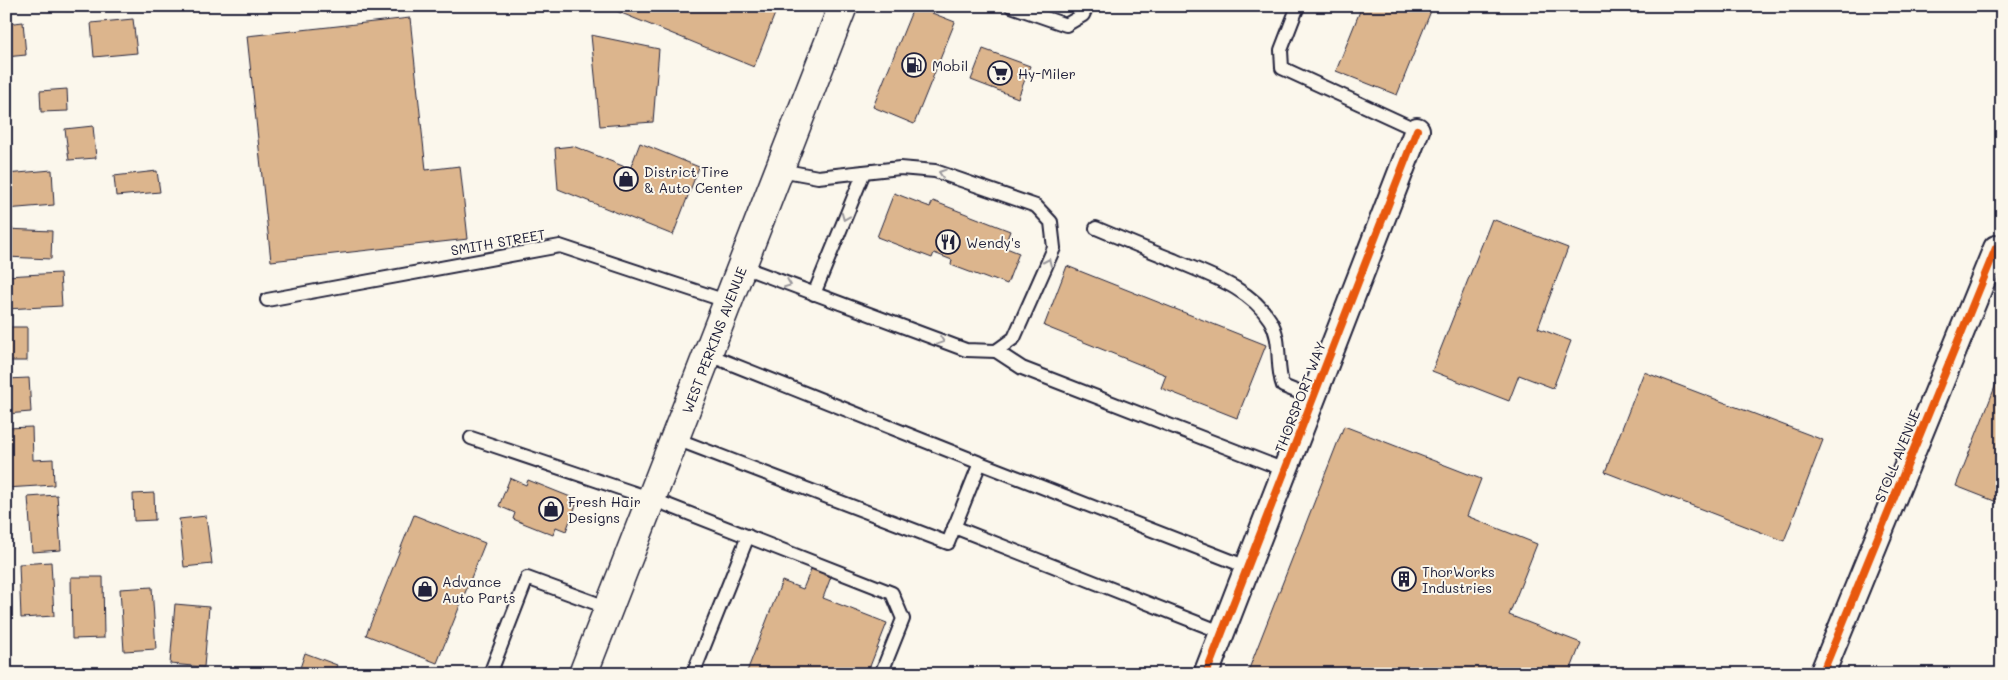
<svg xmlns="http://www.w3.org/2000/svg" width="2008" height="680" font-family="Mali,sans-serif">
<rect width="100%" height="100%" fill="#fbf7ec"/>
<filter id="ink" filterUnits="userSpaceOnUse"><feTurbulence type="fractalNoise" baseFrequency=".02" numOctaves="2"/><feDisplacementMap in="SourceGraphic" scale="10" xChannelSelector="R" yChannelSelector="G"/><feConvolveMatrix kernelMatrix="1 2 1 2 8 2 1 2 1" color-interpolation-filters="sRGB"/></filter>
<g filter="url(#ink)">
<g fill="#dcb58d" stroke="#22223b">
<path d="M65,6H94V8L66,11Z"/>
<path d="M604,6H778L754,67Z"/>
<path d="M914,6L955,22L914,124L873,107Z"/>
<path d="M1362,6H1433L1397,95L1336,71Z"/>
<path d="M410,18L426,170L460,166L468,239L271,261L247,36Z"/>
<path d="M133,19L137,53L94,57L91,23Z"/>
<path d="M23,22L26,55L6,57V24Z"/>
<path d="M591,35L659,49L653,122L600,126Z"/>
<path d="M983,49L1030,66L1018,98L971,80Z"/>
<path d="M67,89L68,111L41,112L40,91Z"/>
<path d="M93,126L96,158L69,160L65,129Z"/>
<rect x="6" y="138" width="5" height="20"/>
<path d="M640,143L699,167L673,235L558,189L555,148L573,146L630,169Z"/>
<path d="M52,170L54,205L6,209V174Z"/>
<path d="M157,171L160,192L116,196L114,176Z"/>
<path d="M894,193L930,207L933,201L1010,231L1004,247L1019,253L1007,284L992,278L991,280L951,265L952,260L934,253L932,258L877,237Z"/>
<path d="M1492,219L1568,248L1538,328L1571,341L1553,388L1519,375L1509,401L1432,371Z"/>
<path d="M6,229L52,231L51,259L6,257Z"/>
<path d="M1067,266L1266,345L1237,418L1161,388L1166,375L1044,326Z"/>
<path d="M60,273L62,306L6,309V276Z"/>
<rect x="6" y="327" width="21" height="34"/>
<path d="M2002,369V504L1956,486Z"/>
<path d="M1644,372L1823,440L1784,541L1605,472Z"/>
<path d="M29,378L31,412L6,414V379Z"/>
<path d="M1344,426L1481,479L1467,516L1537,544L1509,615L1581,643L1569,674H1247Z"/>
<path d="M32,427L33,460L53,459L54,485L6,488V428Z"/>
<path d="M510,478L526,485L528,480L578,500L566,531L556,527L553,535L513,519L515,513L499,506Z"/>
<path d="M154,493L155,520L134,521L133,494Z"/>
<path d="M57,495L61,550L32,552L28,497Z"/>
<path d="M414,515L485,543L437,663L366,635Z"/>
<path d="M206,516L212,564L184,567L179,519Z"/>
<path d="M51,562L54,616L21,618L19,564Z"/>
<path d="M812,567L832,574L823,598L887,623L867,674H746L782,581L803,589Z"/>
<path d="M71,577H103L104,638L72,639Z"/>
<path d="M152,587L156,649L124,651L120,589Z"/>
<path d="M175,604L209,607L204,667L170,664Z"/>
<path d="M305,653L337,665L333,674H298Z"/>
</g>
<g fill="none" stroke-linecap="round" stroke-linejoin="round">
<g stroke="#22223b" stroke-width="16">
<g id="lane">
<path d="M1011,6L1066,25L1083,15L1087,6"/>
<path d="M1298,6L1281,50L1282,68L1417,130"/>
<path d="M1096,228C1122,239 1148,250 1174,260C1208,275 1249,287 1270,320C1283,341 1275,365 1283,386L1313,398"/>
<path d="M743,267L966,350L996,351L1014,338L1054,248L1051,222L1036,206L935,171L900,168L818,177L780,170"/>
<path d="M814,294L864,172"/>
<path d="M267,300L560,246L729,302"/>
<path d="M996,351L1022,368L1285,470"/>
<path d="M471,438L652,499L892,593L903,619L881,674"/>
<path d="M676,439L948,543L980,463L709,355"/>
<path d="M980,463L1247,567"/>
<path d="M954,527L1221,632"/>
<path d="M490,674L527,578L609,608"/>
<path d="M693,674L748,536"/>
</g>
</g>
<g stroke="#22223b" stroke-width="28">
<g id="street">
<path d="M1206,674L1417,130"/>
<path d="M1822,674L1996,248"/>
</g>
</g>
<g stroke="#22223b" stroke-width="31">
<path id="secondary" d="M583,674L843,6"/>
</g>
<use href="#lane" stroke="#fbf7ec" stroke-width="12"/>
<use href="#street" stroke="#fbf7ec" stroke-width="24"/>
<use href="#secondary" stroke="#fbf7ec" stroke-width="28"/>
<g stroke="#fbf7ec" stroke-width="11">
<g id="cycleway">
<path d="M1206,674L1417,130"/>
<path d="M1822,674L1996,248"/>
</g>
</g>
<use href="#cycleway" stroke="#e8590c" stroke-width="8"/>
</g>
<defs><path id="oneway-chevron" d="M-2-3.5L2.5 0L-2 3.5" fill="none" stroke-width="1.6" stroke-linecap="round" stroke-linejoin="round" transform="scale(1.25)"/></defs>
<g stroke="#99979c">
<use href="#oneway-chevron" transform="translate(942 173) rotate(-162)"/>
<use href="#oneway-chevron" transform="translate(845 217) rotate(112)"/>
<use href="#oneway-chevron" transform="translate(1048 262) rotate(-66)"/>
<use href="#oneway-chevron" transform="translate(788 284) rotate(21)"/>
<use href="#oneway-chevron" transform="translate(941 341) rotate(20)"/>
</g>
</g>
<defs>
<g id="fuel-ring" transform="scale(1.25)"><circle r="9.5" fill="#fbf7ec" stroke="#22223b" stroke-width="1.5"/><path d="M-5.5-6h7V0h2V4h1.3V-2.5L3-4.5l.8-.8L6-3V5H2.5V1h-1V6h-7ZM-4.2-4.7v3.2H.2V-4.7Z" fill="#22223b"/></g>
<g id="supermarket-ring" transform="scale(1.25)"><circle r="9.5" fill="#fbf7ec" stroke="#22223b" stroke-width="1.5"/><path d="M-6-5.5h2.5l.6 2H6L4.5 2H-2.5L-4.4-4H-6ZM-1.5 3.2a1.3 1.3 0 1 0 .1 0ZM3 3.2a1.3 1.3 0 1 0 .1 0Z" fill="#22223b"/></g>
<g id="shop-ring" transform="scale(1.25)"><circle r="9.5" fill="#fbf7ec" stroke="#22223b" stroke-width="1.5"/><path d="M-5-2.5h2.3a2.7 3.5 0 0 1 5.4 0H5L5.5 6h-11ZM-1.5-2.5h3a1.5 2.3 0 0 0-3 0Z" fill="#22223b"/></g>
<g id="restaurant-ring" transform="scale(1.25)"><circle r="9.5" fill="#fbf7ec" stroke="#22223b" stroke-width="1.5"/><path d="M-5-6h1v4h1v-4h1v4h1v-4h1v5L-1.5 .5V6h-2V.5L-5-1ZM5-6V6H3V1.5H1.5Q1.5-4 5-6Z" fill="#22223b"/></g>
<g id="building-ring" transform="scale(1.25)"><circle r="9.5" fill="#fbf7ec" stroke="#22223b" stroke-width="1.5"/><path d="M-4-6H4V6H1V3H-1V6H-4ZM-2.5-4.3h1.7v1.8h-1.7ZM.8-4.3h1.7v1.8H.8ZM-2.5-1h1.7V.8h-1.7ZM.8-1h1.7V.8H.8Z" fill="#22223b"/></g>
</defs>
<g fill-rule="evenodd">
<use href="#fuel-ring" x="914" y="65"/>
<use href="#supermarket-ring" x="1000" y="73"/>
<use href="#shop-ring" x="626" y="179"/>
<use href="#restaurant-ring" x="948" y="242"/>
<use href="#shop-ring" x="551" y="509"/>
<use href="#building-ring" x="1404" y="579"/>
<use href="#shop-ring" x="425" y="589"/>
</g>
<g text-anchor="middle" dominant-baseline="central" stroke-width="4" stroke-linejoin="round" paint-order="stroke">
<g font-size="14" fill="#22223b" stroke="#fbf7ec" text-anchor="start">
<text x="932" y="65">Mobil</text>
<text x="1018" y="73">Hy-Miler</text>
<text x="644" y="171">District Tire<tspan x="644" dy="16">&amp; Auto Center</tspan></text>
<text x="966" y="242">Wendy's</text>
<text x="568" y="501">Fresh Hair<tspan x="568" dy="16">Designs</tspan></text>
<text x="1422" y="571">ThorWorks<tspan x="1422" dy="16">Industries</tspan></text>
<text x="442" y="581">Advance<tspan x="442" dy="16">Auto Parts</tspan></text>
</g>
<g font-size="14" fill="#22223b" stroke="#fbf7ec">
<text transform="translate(498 242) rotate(-10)">SMITH STREET</text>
<text transform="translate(714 340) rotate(-69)">WEST PERKINS AVENUE</text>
<text transform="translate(1300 397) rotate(-69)">THORSPORT WAY</text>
<text transform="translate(1897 456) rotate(-68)">STOLL AVENUE</text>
</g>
</g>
<rect width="2008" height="680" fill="none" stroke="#fbf7ec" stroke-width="25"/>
<rect x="12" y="12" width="1983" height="655" fill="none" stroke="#22223b" stroke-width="2" filter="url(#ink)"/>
</svg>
